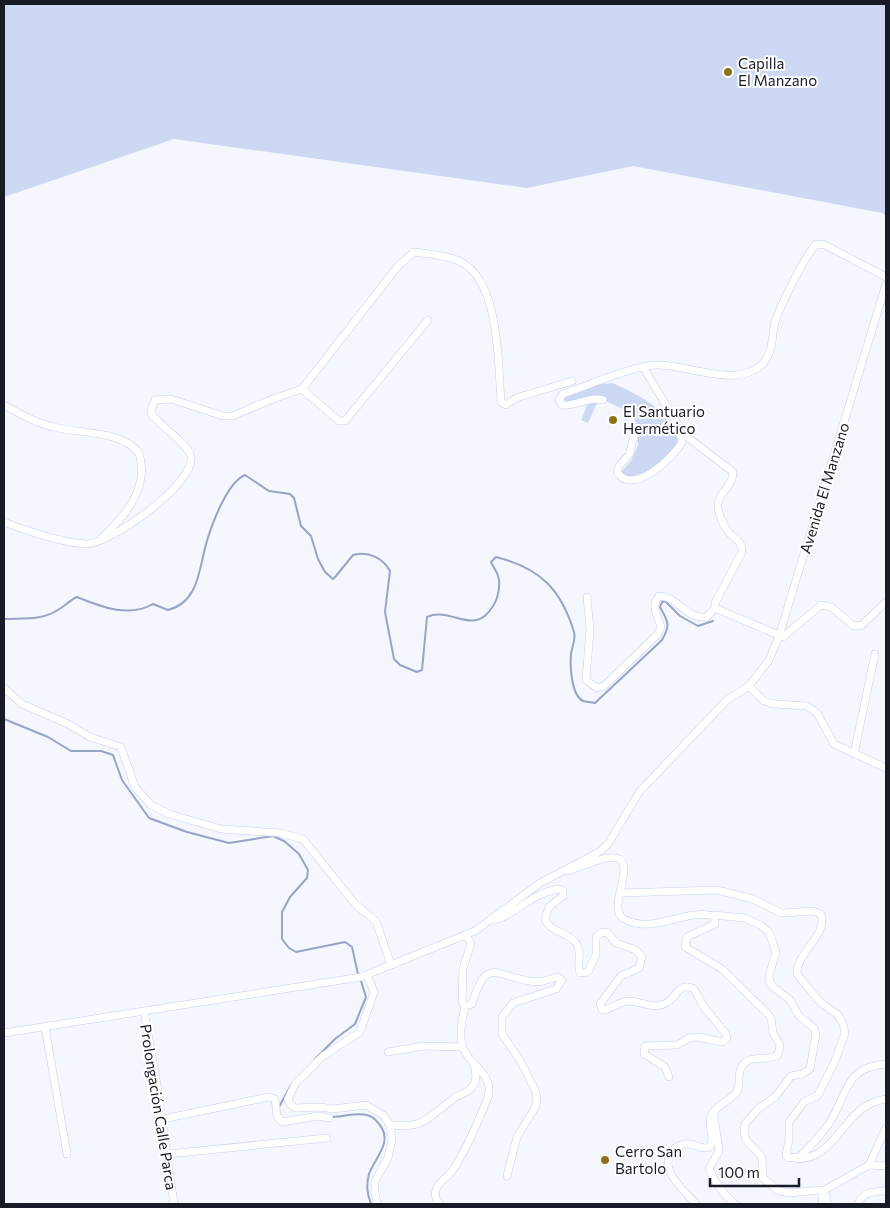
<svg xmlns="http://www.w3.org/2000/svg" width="890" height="1208" font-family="Commissioner,sans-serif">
<rect width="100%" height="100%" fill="#f5f7fe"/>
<g fill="#cdd8f3">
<path d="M4,4H886V216L882,213L633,166L527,188L174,139L4,197Z"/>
<path d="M612,383C632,391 682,416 678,442C677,452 668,457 661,462C645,474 644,477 623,477L620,473L631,461L638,445L636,423L631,413L602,399L570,403L564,400L567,395L601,384Z"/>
<path d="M594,402L597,403L588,423L581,420L588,403Z"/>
</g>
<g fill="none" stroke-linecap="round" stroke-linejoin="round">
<g stroke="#97a4c7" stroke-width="2">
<path d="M4,619C23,618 40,621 58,610C65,606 70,600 77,597C101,607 129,618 153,604L168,610C197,603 199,572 205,548C210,529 226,483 245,475L269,491L290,494L294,498L301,526L311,536L318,559L325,572L333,579L336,576L353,555C369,551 383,558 390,571L385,612L394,659L400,665L417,672L422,670L427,617C452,606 474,638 493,606C498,599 501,584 498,576C497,571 493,567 491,562L496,557C540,568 561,589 574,632C576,639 572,647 571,654C570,666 571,695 583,701C586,702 591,702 595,703L662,640C671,624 668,622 660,607L662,602L665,601L680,616L698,626L713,621"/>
<path d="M4,719L48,737L71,751H101L113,755L122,780L149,818L187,832L229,843L273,836L284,841L299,854L308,870L307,878L290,897L282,912V939L289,948L296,952L345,942L352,947L358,974"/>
<path d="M315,1059L335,1039L355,1024L366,997L361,981"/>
<path d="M279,1107L291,1085"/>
<path d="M332,1117C343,1117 356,1112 367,1115C372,1116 376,1120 379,1124C394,1142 375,1157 369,1174C366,1184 367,1194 371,1204"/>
</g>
<g stroke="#c4cfed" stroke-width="8">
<g id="minor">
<path d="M302,389L339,421H345L428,320"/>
<path d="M603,400C588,396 576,407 562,405L559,400L563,394C590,385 619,371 647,366C680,359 738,393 764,362C773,352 772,334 775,322C781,304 804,258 816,244L825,245L886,277"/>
<path d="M4,405C20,414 36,423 54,427C80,434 121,430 139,453C150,489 124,517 100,540"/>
<path d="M633,429L635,432L629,455L619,466L617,472C633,497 674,457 682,442L678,425L643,367"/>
<path d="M4,522C26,531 61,542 85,544C109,546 197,482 191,456C188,444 161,426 152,415L151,410L155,400L171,399L223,416H233L270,400L302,389L398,266L414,252C428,254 446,255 459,261C500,279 498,363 501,402L506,405L516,398L572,381"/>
<path d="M587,597L590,630L586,680L597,688L604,686L657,635L661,627C658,616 650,606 659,596C678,596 686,620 707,617L715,608V603L742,552C743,540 732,538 727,530C723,525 719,514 718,508C716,494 734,486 733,472L682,433"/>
<path d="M715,608L783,637L821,605L831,607L854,626L862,625L886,602"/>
<path d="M749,686L764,701L774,704L807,706L817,713L834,744L886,768"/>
<path d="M4,688L22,704L68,724L90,737L121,747L135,787L151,805L169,814L221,829L280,833L303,839L355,904L376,921L391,965"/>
<path d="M854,754L875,654"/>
<path d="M568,871C576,868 585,865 593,862C655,840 601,907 624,919C653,935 685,908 714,916L715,924L687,937L685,947L722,969L766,1012L771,1018L773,1033L780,1045L778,1055C767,1062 748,1053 741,1068C737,1076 741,1084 737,1092C730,1101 716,1105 711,1116C707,1127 716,1138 710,1147C701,1151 693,1142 684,1144C679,1145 674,1148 671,1153C659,1171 686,1192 696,1204"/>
<path d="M620,893L717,890L753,899L781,913L813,911L821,914C828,936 796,952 797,974L820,1002L838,1015L843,1024L845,1033L835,1061L818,1095L804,1102L789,1122V1139L786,1155L789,1158L799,1157C809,1148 820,1136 828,1125C848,1096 843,1067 886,1064"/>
<path d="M713,915L745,918L760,925L769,932L776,952L769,976L770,983L774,988L790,1000L799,1016L814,1028L816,1034L810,1069L802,1074L791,1076L775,1097L759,1108L745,1124L744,1131L746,1140L762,1157L763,1178L777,1190L789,1193L821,1190L826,1196L827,1204"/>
<path d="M491,920C510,920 531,892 560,889L563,891V896L549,907L545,919C550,933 567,931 576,943C583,952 576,964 580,973L588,972L596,954V937L602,932L608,933L616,943L636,950L642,957L639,968L621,976L600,1004L602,1010C611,1010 618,1002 628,1001C641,1001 654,1010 666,1003C677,997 679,981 694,989L704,1007L726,1034L727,1038L722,1042L698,1037L689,1038L677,1045L645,1046L644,1054L665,1067L669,1077"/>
<path d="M466,935L471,944L463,968L462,1002L465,1006L472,1004C486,957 494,975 530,981C540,983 548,980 557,977L562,980L556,989L513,1003L502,1017V1034L521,1062L536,1092L537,1101L535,1108L517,1137L507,1176"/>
<path d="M367,975L374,992L360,1032L323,1056L295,1084L288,1099L290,1104L295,1108L320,1107L333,1109L366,1105L383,1115L390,1125L392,1139L388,1158L375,1181V1195L378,1204"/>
<path d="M144,1011L157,1085L174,1204"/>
<path d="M45,1027L67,1154"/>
<path d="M4,1033L361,977L475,931L540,883L599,852L608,844L640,791L727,700L749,686L769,660L779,636L886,284"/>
<path d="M388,1052L424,1046L463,1047"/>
<path d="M714,1115L719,1151L709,1169C715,1183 723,1194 735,1204"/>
<path d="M163,1119L269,1097L275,1099L277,1116L282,1122L318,1116L329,1118"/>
<path d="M390,1125C424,1129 429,1117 453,1099C459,1094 469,1093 473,1086C478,1079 475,1071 474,1063"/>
<path d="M886,1128L869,1165L886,1166"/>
<path d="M168,1154L327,1138"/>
<path d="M797,1159C839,1159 843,1104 886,1099"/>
<path d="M440,1204C436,1200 434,1196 436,1190C438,1182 448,1177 453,1170C467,1148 477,1124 487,1100C497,1076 471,1067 463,1048C458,1035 463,1018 465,1006"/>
<path d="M822,1204L823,1191L869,1165"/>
<path d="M858,1204C863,1191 874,1192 886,1191"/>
</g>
</g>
<use href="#minor" stroke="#fff" stroke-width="7"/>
</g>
<g fill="#8d7316" stroke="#fff" stroke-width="2">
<circle cx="728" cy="72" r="5"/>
<circle cx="613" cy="420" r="5"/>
<circle cx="605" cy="1160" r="5"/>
</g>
<g text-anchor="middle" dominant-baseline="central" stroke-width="4" stroke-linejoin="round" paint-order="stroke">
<g font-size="15" fill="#171b26" stroke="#fff" text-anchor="start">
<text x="738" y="63">Capilla<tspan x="738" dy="17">El Manzano</tspan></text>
<text x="623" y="411">El Santuario<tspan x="623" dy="17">Hermético</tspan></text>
<text x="615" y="1151">Cerro San<tspan x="615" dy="17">Bartolo</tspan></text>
</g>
<g font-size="15" fill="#171b26" stroke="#fff">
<text transform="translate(824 488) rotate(-73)">Avenida El Manzano</text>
<text transform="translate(159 1107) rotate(81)">Prolongación Calle Parca</text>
</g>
</g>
<rect width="890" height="1208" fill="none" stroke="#171b26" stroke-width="10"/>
<path d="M710 1178v8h89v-8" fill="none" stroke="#171b26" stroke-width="2.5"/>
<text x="718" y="1178" font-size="15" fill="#171b26" stroke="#ffffff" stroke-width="4" paint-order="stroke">100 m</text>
</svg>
